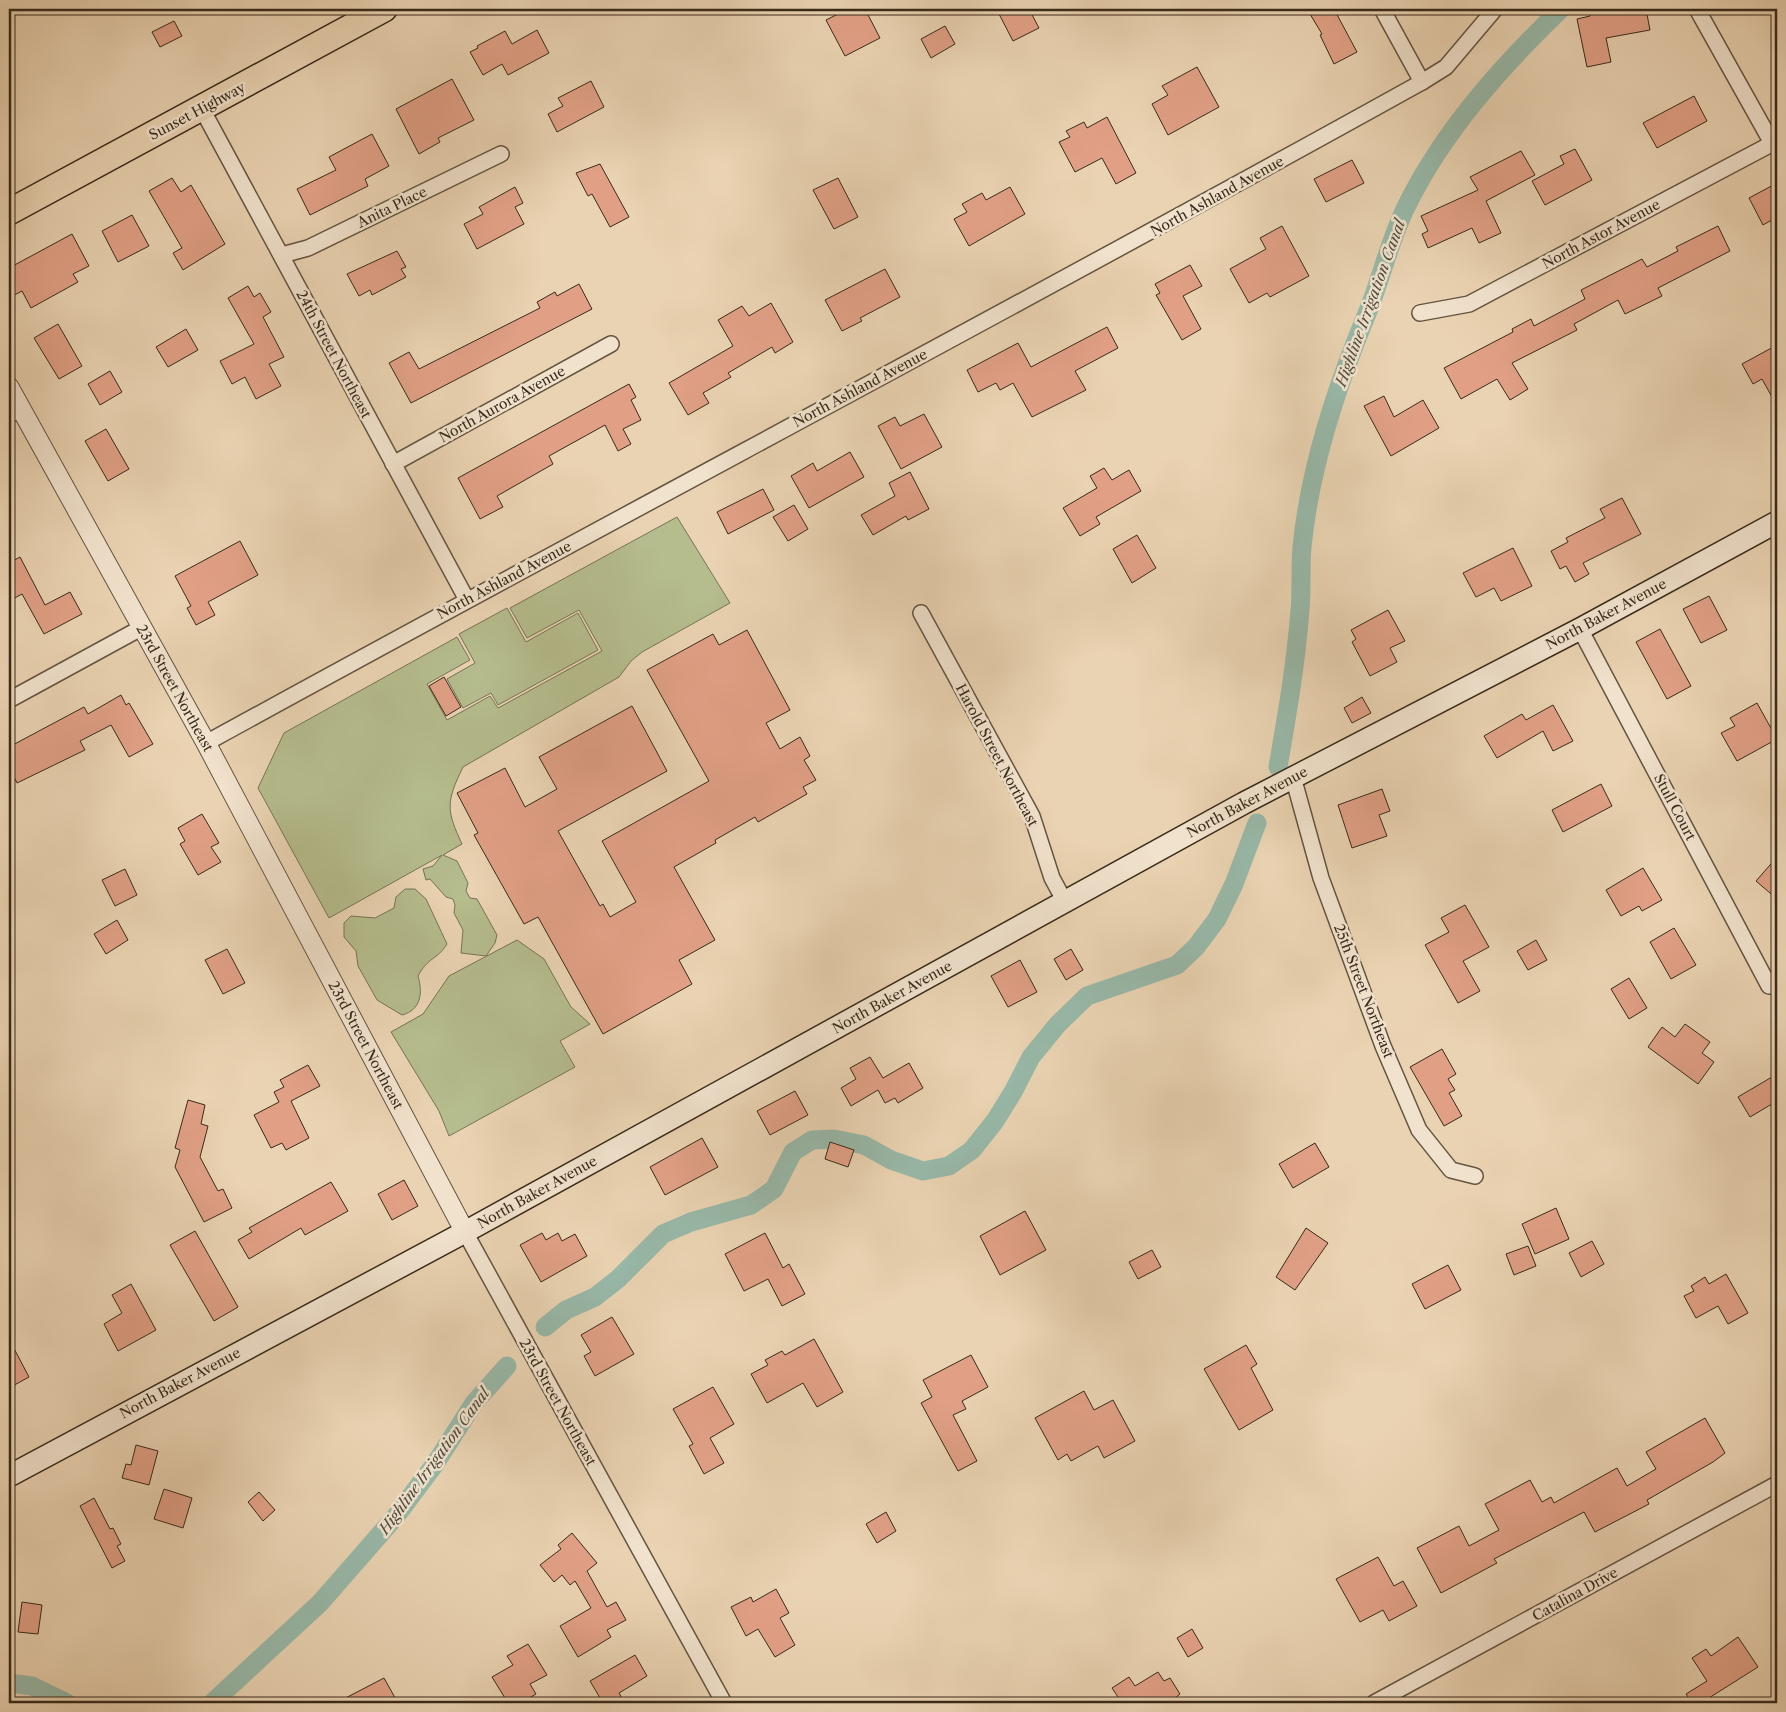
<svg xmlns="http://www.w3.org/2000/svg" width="1786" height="1712" font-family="'Libre Caslon Text',serif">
<rect width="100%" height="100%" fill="#ead3b2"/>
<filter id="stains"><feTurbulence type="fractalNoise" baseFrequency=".004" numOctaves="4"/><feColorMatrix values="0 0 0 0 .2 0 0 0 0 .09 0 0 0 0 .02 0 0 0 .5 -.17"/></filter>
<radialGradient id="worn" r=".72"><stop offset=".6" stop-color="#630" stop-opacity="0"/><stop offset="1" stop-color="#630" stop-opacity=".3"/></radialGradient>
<g fill="#b5bc8d" stroke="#767454">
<path d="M677,517L730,603L642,652L631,661L619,677L463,767C446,802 446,810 462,844L443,855L457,861L468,883L466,891L470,898L477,899L497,935L495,943L486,956L461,953L463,930L454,913L455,905L453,899L446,897L430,879L426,880L423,869L433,866L442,855L329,918L258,788L284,733L457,637L470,660L427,684L447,720L490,696L498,708L602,651L579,610L527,638L510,608Z"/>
<path d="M507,608L526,642L578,613L598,650L498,705L491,693L463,708L447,679L475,663L459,634Z"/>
<path d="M405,889H415L426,899L447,944C437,960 428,957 418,976C423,993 421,1010 402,1015L377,1000L358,966L356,951L344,937V923L351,916L375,918L394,908L396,897Z"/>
<path d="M517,940L544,959L571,1007L590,1024L560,1041L575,1067L449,1136L439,1111L391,1032L423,1014L449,976Z"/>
</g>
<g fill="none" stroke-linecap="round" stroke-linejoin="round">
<g stroke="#98b8a8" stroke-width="19">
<path d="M1278,767C1287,715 1296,663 1300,610C1302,589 1300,568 1302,547C1310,466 1337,386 1368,311C1382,276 1390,239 1407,205C1444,130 1502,66 1561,9"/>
<path d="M545,1327L566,1310L595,1297L618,1279L663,1234L691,1222L751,1205L774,1189L793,1152L812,1140L834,1139L864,1145L891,1160L923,1171L949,1166L972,1150L995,1121L1013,1092L1031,1057L1058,1024L1087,996L1177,965L1196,947L1217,919L1234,884L1257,823"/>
<path d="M9,1683L32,1686L67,1703"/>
<path d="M212,1703L320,1603L396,1516L435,1464L474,1403L507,1366"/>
</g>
</g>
<g fill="#e1a086" stroke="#382b1a">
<path d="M848,9H865L880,38L845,56L826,20Z"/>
<path d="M1009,9H1029L1039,28L1013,41L999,14Z"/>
<path d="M1307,9H1334L1357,52L1334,64L1320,35L1322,34Z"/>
<path d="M1588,9H1646L1650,30L1606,38L1611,62L1587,67L1577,19L1590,16Z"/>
<path d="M174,21L182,36L160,47L152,32Z"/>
<path d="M945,26L955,44L931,58L921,39Z"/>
<path d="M537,30L549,53L508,75L502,64L483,75L470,52L478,48L477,46L505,31L512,44Z"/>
<path d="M1197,67L1219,107L1168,135L1152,104L1168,95L1162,86Z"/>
<path d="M452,79L474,120L438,138L440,142L419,154L396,109Z"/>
<path d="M591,81L604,107L557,132L548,114L563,106L558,98Z"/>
<path d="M1694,96L1707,121L1657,148L1643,123Z"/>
<path d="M1107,117L1136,173L1116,184L1102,158L1075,172L1059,142L1070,137L1066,131L1084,122L1087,128Z"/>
<path d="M372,134L389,166L365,179L368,186L310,215L297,189L336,170L329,157Z"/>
<path d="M1575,149L1592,180L1545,205L1532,181L1564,164L1560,156Z"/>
<path d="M1521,151L1535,175L1486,201L1501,233L1479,243L1472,228L1428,248L1422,234L1428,231L1421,216L1478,190L1470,177Z"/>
<path d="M1352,160L1364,183L1326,202L1314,179Z"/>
<path d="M600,164L629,217L610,227L592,194L588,196L576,173Z"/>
<path d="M172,178L181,192L191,185L225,244L183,270L173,253L182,248L149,191Z"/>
<path d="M838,178L858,217L834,229L813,190Z"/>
<path d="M1777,183V217L1763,225L1749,198Z"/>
<path d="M515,187L523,203L515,207L524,224L477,249L464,224L483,214L479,207Z"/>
<path d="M1010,187L1025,214L969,246L954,219L967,212L962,204L982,193L986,200Z"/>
<path d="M132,215L149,246L118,262L102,231Z"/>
<path d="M1282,226L1309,276L1270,297L1267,293L1249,303L1230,269L1266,249L1260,238Z"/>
<path d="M1718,226L1730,251L1658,288L1662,296L1625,314L1618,300L1574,324L1577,330L1512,363L1528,389L1510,400L1497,379L1461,399L1444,368L1513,332L1512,329L1531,319L1534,326L1585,299L1581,290L1642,259L1647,267L1678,251L1676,247Z"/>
<path d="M72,234L89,266L73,274L78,282L31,308L22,291L9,298V268Z"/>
<path d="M397,251L406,267L401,269L406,277L372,295L370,290L359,296L347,274Z"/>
<path d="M1190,265L1202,286L1183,296L1201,329L1182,340L1156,295L1160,293L1155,284Z"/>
<path d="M885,269L900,297L860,318L862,321L842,331L825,300Z"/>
<path d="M579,284L592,309L411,403L389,363L409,352L419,369L540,308L537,302L555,292L557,296Z"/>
<path d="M248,286L254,297L260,293L271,312L263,317L284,357L269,364L281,386L256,399L245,377L232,384L220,361L254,344L228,298Z"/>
<path d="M771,303L793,342L775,353L772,347L728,373L731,377L703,393L709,403L688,415L669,383L733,346L718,320L742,306L749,316Z"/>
<path d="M58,324L82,366L59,379L34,338Z"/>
<path d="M1107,327L1118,348L1075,371L1086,390L1032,417L1013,383L1000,390L996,383L978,392L967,370L1018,343L1031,367Z"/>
<path d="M186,329L198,350L168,367L156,347Z"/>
<path d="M1777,345V406L1762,379L1753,384L1742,364Z"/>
<path d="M110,371L122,392L100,405L88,384Z"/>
<path d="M629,384L636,397L631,400L641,420L623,429L631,444L618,451L605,425L549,456L553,464L497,496L503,507L480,519L458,478Z"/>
<path d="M1384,396L1394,417L1423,400L1439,428L1391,456L1364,406Z"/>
<path d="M924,414L942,447L901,469L878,426L895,417L900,426Z"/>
<path d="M106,429L129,469L108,481L85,441Z"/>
<path d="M850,452L864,477L809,508L791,476L813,463L817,471Z"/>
<path d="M1104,468L1112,480L1129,470L1141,491L1096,517L1100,524L1080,536L1063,508L1097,488L1090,476Z"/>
<path d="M910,472L929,509L908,520L906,516L873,535L861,515L895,496L889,483Z"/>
<path d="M763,489L774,510L728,534L717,512Z"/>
<path d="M1622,498L1641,534L1583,563L1589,574L1575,582L1566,566L1560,569L1551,551L1568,542L1566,538L1605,518L1600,509Z"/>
<path d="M794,505L808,529L788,541L773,517Z"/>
<path d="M1137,535L1156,568L1132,583L1113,549Z"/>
<path d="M240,541L258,575L208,602L215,615L196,625L187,608L191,606L175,576Z"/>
<path d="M1513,548L1532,586L1501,601L1494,588L1476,597L1463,573Z"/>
<path d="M20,557L45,605L70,592L82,614L44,634L22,594L9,601V563Z"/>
<path d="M1709,596L1727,630L1701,643L1683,609Z"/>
<path d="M1388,610L1405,641L1390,648L1397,662L1370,676L1352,642L1356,639L1351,630Z"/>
<path d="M1660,629L1691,686L1667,699L1636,642Z"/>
<path d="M747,630L790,710L766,723L780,749L800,737L810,756L804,760L816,780L803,787L807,794L758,822L755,817L715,840L716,843L674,867L715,940L679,960L692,984L603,1034L538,917L524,924L474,835L478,833L457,793L505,768L525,807L557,789L539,757L632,706L667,771L558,831L600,906L603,904L610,917L636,902L602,841L709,781L647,670L713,634L719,645Z"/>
<path d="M444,677L461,707L446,716L429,686Z"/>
<path d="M121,695L126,705L129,703L153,744L129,757L111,725L80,741L85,750L17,783L9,766V747L84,707L88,714Z"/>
<path d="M1362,697L1371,713L1352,723L1344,708Z"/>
<path d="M1757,703L1777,739L1737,761L1721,733L1735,726L1730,718Z"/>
<path d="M1553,705L1573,741L1553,751L1543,731L1497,758L1484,736L1522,714L1526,720Z"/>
<path d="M1601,784L1612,806L1563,832L1552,810Z"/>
<path d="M1382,789L1390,811L1379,815L1387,836L1352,848L1338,805Z"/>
<path d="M202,814L219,843L211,847L221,862L198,875L180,844L185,841L178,828Z"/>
<path d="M1777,857V899L1756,881Z"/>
<path d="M1643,868L1662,900L1642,911L1639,906L1621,916L1606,890Z"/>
<path d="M125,869L137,895L115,906L102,880Z"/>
<path d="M1465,905L1489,947L1463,961L1480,991L1458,1003L1425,945L1449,932L1441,918Z"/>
<path d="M117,920L128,940L106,954L94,934Z"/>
<path d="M1674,928L1696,965L1671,979L1650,942Z"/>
<path d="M1536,940L1547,960L1528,970L1517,951Z"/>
<path d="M227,949L245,983L223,994L205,960Z"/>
<path d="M1071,949L1083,970L1066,980L1054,959Z"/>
<path d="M1020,960L1037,992L1008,1007L991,976Z"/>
<path d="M1629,978L1647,1008L1629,1019L1611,989Z"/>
<path d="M1685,1024L1710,1042L1702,1053L1714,1062L1698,1084L1648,1047L1662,1027L1675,1037Z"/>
<path d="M1442,1049L1456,1074L1448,1079L1455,1090L1449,1093L1462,1116L1444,1126L1410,1067Z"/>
<path d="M870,1057L883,1078L909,1063L923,1088L898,1103L895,1098L885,1103L878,1090L851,1106L841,1088L856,1079L850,1068Z"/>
<path d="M308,1065L320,1086L291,1101L309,1138L286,1150L282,1143L271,1148L254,1115L279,1102L274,1092L284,1087L280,1080Z"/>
<path d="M1777,1074V1101L1750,1117L1738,1097Z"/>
<path d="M795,1091L808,1115L770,1135L757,1111Z"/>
<path d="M188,1100L205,1105L201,1124L208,1126L200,1157L218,1191L223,1189L232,1208L204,1222L175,1167L180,1150L175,1148Z"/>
<path d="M702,1138L718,1167L665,1195L650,1167Z"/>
<path d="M830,1142L854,1150L848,1167L825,1159Z"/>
<path d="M1315,1143L1329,1167L1293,1188L1279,1164Z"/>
<path d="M404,1180L418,1206L392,1220L378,1194Z"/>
<path d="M331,1182L348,1211L305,1235L301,1228L249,1259L238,1240L252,1232L249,1228Z"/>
<path d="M1556,1208L1569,1239L1535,1254L1522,1224Z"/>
<path d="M1025,1211L1046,1250L1000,1275L980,1236Z"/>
<path d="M1306,1228L1328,1243L1295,1290L1276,1277Z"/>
<path d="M195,1231L238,1307L214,1321L170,1245Z"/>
<path d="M542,1233L546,1240L558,1233L562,1241L575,1234L587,1256L541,1282L520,1245Z"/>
<path d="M765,1233L783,1268L789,1264L805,1294L782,1306L768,1279L744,1291L725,1254Z"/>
<path d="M1592,1241L1604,1264L1581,1277L1569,1253Z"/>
<path d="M1528,1246L1536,1266L1514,1275L1506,1254Z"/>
<path d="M1152,1250L1161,1267L1138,1279L1129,1262Z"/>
<path d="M1448,1265L1461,1290L1425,1309L1412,1284Z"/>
<path d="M1726,1274L1748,1313L1728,1324L1718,1306L1696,1318L1684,1296L1694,1291L1691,1286L1705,1277L1709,1284Z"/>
<path d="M131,1284L156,1330L118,1351L104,1324L122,1313L112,1295Z"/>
<path d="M612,1317L634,1354L595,1376L584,1356L591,1352L581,1335Z"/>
<path d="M9,1339L29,1377L9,1388Z"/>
<path d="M814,1339L843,1392L817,1407L803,1383L767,1403L751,1374L768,1365L765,1360L782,1351L785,1355Z"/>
<path d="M1246,1345L1257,1364L1251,1368L1273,1410L1239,1430L1204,1369Z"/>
<path d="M971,1355L988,1387L962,1401L966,1409L953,1415L977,1461L958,1471L921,1403L932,1397L923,1380Z"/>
<path d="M713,1387L734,1424L710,1438L724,1463L704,1474L689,1446L693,1444L673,1409Z"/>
<path d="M1084,1391L1094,1410L1113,1400L1135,1441L1104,1458L1098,1446L1071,1461L1067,1454L1058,1460L1035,1418Z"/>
<path d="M1705,1418L1725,1453L1713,1462L1647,1500L1649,1504L1595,1532L1584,1512L1494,1559L1497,1563L1441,1593L1417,1548L1459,1526L1469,1546L1499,1530L1485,1504L1530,1480L1542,1502L1551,1497L1554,1503L1617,1468L1627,1486L1656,1469L1646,1452Z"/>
<path d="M136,1445L158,1451L149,1485L122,1478L126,1464L131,1465Z"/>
<path d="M164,1489L192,1498L183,1528L154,1519Z"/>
<path d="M259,1492L275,1510L263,1521L248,1502Z"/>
<path d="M94,1498L110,1529L113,1528L121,1544L117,1546L125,1561L112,1568L80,1506Z"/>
<path d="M886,1512L896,1531L877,1543L866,1524Z"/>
<path d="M572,1533L597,1563L587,1571L607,1607L616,1602L626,1620L607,1630L611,1637L578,1657L560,1626L591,1608L575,1581L570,1585L562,1575L554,1582L540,1565L561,1549L558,1545Z"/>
<path d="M1378,1557L1394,1586L1403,1581L1417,1606L1389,1621L1383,1610L1360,1622L1336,1579Z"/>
<path d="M776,1589L789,1613L780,1618L795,1645L775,1657L758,1629L746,1636L731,1607L751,1597L753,1602Z"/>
<path d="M22,1602L42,1605L38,1634L18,1632Z"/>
<path d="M1192,1629L1203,1648L1188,1657L1177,1638Z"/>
<path d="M1738,1637L1758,1667L1701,1703H1692L1686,1694L1707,1681L1692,1658L1706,1649L1711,1656Z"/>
<path d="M528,1644L547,1675L530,1684L536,1694L521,1703H508L492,1677L513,1665L507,1656Z"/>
<path d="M635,1655L647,1676L619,1693L625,1703H603L590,1681Z"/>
<path d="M1158,1672L1164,1681L1170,1678L1180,1694L1175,1698L1178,1703H1122L1112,1688L1129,1677L1135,1686Z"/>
<path d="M384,1678L398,1703H336Z"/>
</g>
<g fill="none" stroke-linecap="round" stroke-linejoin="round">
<g stroke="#645540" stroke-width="18">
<g id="minor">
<path d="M1382,9L1422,82"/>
<path d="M1697,9L1772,143"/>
<path d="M202,109L467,600"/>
<path d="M282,255L308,248L501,154"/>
<path d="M1420,313L1469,304L1777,141"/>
<path d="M9,415L21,409"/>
<path d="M393,464L611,344"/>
<path d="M921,613L1032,816L1052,878L1065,902"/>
<path d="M1580,629L1769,986"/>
<path d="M9,700L141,628"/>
<path d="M206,743C610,521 1019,306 1422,82L1446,67L1495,9"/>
<path d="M1293,777L1321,878L1383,1046L1419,1130L1451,1170L1475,1176"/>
<path d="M465,1232L724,1703"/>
<path d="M1374,1703L1777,1484"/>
</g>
</g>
<g stroke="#645540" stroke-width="21">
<path id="tertiary" d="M9,387L206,743L465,1232"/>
</g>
<g stroke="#382b1a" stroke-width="24">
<path id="secondary" d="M9,1476L465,1232L1244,803L1580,629L1777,522"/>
</g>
<g stroke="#382b1a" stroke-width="28">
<path id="trunk" d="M9,212L384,9"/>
</g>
<use href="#minor" stroke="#f1e2cd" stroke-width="15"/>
<use href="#tertiary" stroke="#f1e2cd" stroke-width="19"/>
<use href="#secondary" stroke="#f1e2cd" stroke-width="21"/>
<use href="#trunk" stroke="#ead3b2" stroke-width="25"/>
</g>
<g text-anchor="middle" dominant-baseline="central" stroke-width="5" stroke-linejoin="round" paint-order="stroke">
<g font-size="14" fill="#382b1a" stroke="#f1e2cd">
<text transform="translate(197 111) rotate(-28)">Sunset Highway</text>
<text transform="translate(1217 196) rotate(-29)">North Ashland Avenue</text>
<text transform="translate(392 207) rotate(-26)">Anita Place</text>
<text transform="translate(1601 234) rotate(-28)">North Astor Avenue</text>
<text transform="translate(334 354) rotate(62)">24th Street Northeast</text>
<text transform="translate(860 388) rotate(-28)">North Ashland Avenue</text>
<text transform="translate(502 404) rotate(-29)">North Aurora Avenue</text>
<text transform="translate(504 580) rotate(-28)">North Ashland Avenue</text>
<text transform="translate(1606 614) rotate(-28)">North Baker Avenue</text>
<text transform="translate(175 688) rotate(61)">23rd Street Northeast</text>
<text transform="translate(997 755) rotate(62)">Harold Street Northeast</text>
<text transform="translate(1247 802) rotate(-28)">North Baker Avenue</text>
<text transform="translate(1675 807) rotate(62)">Stull Court</text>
<text transform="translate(1364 991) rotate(69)">25th Street Northeast</text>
<text transform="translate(892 997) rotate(-29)">North Baker Avenue</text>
<text transform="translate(366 1045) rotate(62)">23rd Street Northeast</text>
<text transform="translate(537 1192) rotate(-29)">North Baker Avenue</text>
<text transform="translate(180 1383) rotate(-28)">North Baker Avenue</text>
<text transform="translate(558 1402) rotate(61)">23rd Street Northeast</text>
<text transform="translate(1575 1594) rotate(-29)">Catalina Drive</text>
</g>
<g font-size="15" font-style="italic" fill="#504e3e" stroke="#f1e2cd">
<text transform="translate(1370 303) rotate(-70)">Highline Irrigation Canal</text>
<text transform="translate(434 1461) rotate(-54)">Highline Irrigation Canal</text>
</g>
</g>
<rect width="1786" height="1712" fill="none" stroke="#ead3b2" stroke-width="30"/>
<rect x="10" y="10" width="1766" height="1692" fill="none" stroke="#382b1a" stroke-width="2.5"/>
<rect x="15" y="15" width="1756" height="1682" fill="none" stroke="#382b1a"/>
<rect width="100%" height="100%" filter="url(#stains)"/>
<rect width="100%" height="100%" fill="url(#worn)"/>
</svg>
